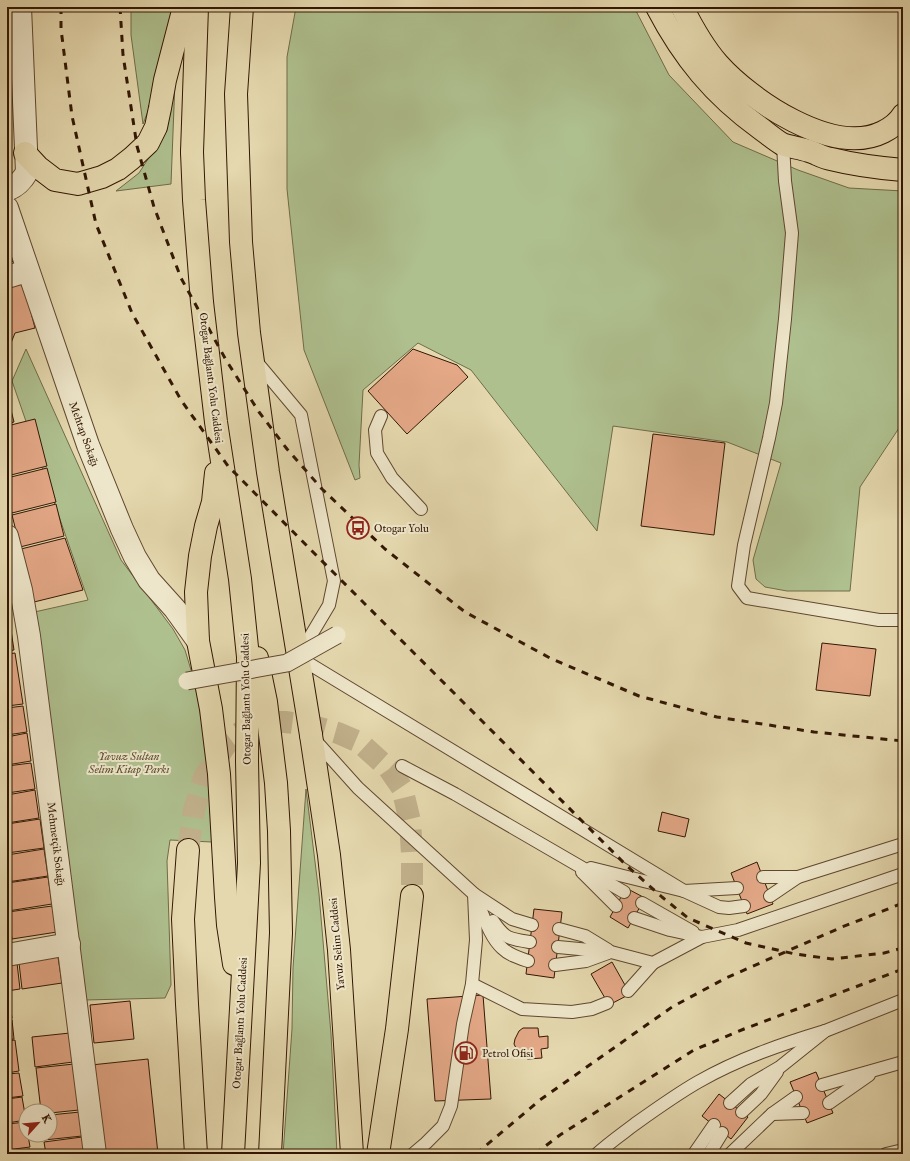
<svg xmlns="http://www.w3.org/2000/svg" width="910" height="1161" font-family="'IM FELL Great Primer',serif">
<rect width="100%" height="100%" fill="#e5d8ae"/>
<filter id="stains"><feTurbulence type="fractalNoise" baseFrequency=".005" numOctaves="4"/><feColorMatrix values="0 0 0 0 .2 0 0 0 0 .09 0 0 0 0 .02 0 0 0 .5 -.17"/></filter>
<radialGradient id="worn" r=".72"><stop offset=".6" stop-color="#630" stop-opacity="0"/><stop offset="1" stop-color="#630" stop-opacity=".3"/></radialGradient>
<g fill="#afc08f" stroke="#706c49">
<path d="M131,7H176L154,96L143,124L131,35Z"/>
<path d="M296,7H634L669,75L733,142L798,170L849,188L903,191V422L860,487L850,591H787L765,587L756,579L753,560L781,463L727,442L613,426L597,531L471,370L418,343L363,390L359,465L360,478L355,480L304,350L287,189V57Z"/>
<path d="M175,81L171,184L116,191L139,173L159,142Z"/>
<path d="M26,349L121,560L173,629L185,650L197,690L207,758L212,842L170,840L167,861L171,985L165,998L85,1000L30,613L88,600L12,381Z"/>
<path d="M306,789L319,894L331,1034L337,1154H283L292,1029L293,968Z"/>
</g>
<g fill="#e4a887" stroke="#321703">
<path d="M7,209L21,259L7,263Z"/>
<path d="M23,282L35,328L15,333L7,353V287Z"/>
<path d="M413,349L457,365L468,377L407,434L368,391Z"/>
<path d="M7,394L14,422L7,424Z"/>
<path d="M35,419L47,466L7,476V426Z"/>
<path d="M653,434L725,443L714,535L641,526Z"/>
<path d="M47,468L56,502L12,513L7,495V478Z"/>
<path d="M56,504L64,536L20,547L12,515Z"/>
<path d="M65,538L83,590L34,602L21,549Z"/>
<path d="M7,604L14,650L7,651Z"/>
<path d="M822,643L876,649L870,696L816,690Z"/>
<path d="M15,653L23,704L7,706V654Z"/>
<path d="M23,706L27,732L7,735V708Z"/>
<path d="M27,733L31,761L7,765V737Z"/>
<path d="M31,763L35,789L7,793V766Z"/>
<path d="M35,790L39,818L7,823V795Z"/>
<path d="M662,812L689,819L685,837L658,831Z"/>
<path d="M40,819L44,848L7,853V824Z"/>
<path d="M44,849L48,876L7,882V855Z"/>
<path d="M757,862L773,904L747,914L731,873Z"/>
<path d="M48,877L52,904L8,911L7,883Z"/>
<path d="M626,888L645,898L628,928L610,917Z"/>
<path d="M52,906L57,932L12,939L8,912Z"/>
<path d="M534,909L562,912L554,978L526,974Z"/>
<path d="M58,957L62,983L22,989L19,963Z"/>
<path d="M612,962L630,994L609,1005L591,974Z"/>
<path d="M17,963L20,989L7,991V964Z"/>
<path d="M7,992H8L12,1018L7,1019Z"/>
<path d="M483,995L491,1099L435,1101L427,999Z"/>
<path d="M130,1001L134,1039L94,1043L90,1005Z"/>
<path d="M12,1020L14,1039L7,1040V1021Z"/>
<path d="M523,1028H538L539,1037L548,1036V1048L541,1049L542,1058L528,1059L522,1057L518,1052L514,1044L515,1039L519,1031Z"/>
<path d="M70,1033L73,1062L35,1067L32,1037Z"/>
<path d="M15,1040L19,1071L7,1073V1041Z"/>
<path d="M148,1059L158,1154H101L91,1065Z"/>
<path d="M74,1064L79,1110L50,1113V1111H41L36,1068Z"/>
<path d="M816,1072L833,1113L807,1123L790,1082Z"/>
<path d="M19,1073L23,1096L7,1098V1074Z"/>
<path d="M719,1094L748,1117L731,1139L702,1116Z"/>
<path d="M22,1097L26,1120L7,1123V1099Z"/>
<path d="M80,1112L82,1136L44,1140L43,1135H50V1115Z"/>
<path d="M26,1122V1135H28L30,1147L7,1150V1124Z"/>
<path d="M82,1137L84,1154H46L44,1142Z"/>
<path d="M30,1149V1154H7V1152Z"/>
</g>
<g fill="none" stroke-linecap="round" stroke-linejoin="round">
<path stroke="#c1b18c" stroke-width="22" stroke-dasharray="22 11" stroke-linecap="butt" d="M188,850L194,810L204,777L228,742L241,732L268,722H285L309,725L338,733L359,742L389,769L402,788L410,821L412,854V896"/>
<g stroke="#5f472e" stroke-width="14">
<g id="service">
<path d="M783,144L785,181L792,233L785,319L776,403L769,438L744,545L738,586L747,598L879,620H903"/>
<path d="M255,360L301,415L334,581L329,605L298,657L684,891L719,907L729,908L744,906"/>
<path d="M381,416L375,430L377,453L392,478L421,509"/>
<path d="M314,739L358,788L474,894L512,919L532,925"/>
<path d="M402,766L455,794L624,892"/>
<path d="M591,868L684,891L737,888"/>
<path d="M582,872L616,906"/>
<path d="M763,877H798"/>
<path d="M770,896L798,877L903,844"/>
<path d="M478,903C484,917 490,937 502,948C509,955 519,958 528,961"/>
<path d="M642,903L693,932"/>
<path d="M634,918L670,930L702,937"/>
<path d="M493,921C505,939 509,939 530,942"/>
<path d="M559,929L585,936L608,950"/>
<path d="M558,947L611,952L653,963L702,937L738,930L903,874"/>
<path d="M555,965L586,961L608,953"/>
<path d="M472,984L522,1009L572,1012L592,1009L607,1003"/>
<path d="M628,991L653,963"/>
<path d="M822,1085L903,1062"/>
<path d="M730,1103L751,1084L780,1067L825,1031L903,1000"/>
<path d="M829,1103L869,1075"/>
<path d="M742,1112L761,1094L777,1072"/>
<path d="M772,1114L803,1113"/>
<path d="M413,1154L426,1143L443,1126L451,1106L463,1024L472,984L476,940L474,894"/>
<path d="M597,1154C609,1143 622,1134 635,1124C656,1109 677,1094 698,1082C738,1059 782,1044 825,1031"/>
<path d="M694,1154L714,1125"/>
<path d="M709,1154L722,1133"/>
<path d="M730,1154L772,1114L796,1097"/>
<path d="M886,1154L903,1150"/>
</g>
</g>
<g stroke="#5f472e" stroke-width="24">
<g id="minor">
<path d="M7,277L27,271"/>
<path d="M7,536L21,590L29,636L95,1154"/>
<path d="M7,955L69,944"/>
</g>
</g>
<g stroke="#5f472e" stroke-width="24">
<g id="tertiary">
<path d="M7,190C17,186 22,181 27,172L20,7"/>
<path d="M7,208L88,445L122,529L135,557L149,580L175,609L198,641"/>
</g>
</g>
<g stroke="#321703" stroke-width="24">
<g id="primary">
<path d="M192,152L194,200L202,302L216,422L240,579L248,657L247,761L249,863L233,1154"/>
<path d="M216,473L213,502L206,526L200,556L196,592L197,617L198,641L211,709L219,774L226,897L228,925L234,964"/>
<path d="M257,658L266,702L276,783L279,831L281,933L270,1154"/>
<path d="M311,735L329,855L339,950L352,1154"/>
<path d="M188,850L183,919L187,1004L196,1154"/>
<path d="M378,1154L397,1029L412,896"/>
</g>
</g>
<g stroke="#321703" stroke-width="24">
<g id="trunk">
<path d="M242,7L236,94L241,242L249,333L268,472L311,735"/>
<path d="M657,7C683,57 714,95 760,128C767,133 775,140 782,144C790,147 800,148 809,151C816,153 823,158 831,159C855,165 879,168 903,170"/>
<path d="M682,7C692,27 703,47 718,64C750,100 833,157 883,132C891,128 898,123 903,115"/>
<path d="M192,152L197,7"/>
<path d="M25,153L38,167L55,180L78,184L102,177L118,169L132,158L148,143L156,127L160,108L165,80L184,7"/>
</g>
</g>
<use href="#service" stroke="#eee6ca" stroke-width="12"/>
<use href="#minor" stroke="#eee6ca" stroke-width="22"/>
<use href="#tertiary" stroke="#eee6ca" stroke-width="22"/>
<use href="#primary" stroke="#e5d8ae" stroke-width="22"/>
<use href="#trunk" stroke="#e5d8ae" stroke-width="22"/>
<g stroke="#321703" stroke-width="3" stroke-dasharray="7 7" stroke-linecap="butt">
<path d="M61,7V29L72,116L96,224L132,313L181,400L228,466L315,554L627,866L662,897L688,918L746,943L795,954L832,959L884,953L903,948"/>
<path d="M120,7L123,55L137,146L154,207L181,278L226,360L259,412L287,449L322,489L385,549L465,612L550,658L639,696L717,717L814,732L903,741"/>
<path d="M476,1154L540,1100L672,1007L726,978L842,927L903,903"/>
<path d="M535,1154L560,1135L694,1050L744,1029L903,969"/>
</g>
<g stroke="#5f472e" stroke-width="19" stroke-linecap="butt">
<path id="pedestrian-bridge" d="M187,681L287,663L337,635"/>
</g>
<use href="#pedestrian-bridge" stroke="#eee6ca" stroke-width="17"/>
</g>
<defs>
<g id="bus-ring" transform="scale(1.15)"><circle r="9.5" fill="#eee6ca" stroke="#8f2418" stroke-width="1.5"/><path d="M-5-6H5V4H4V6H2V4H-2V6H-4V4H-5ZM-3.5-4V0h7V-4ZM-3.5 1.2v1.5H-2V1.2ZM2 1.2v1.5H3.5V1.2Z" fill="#8f2418"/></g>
<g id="fuel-ring" transform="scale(1.15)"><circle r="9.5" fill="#eee6ca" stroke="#8f2418" stroke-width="1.5"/><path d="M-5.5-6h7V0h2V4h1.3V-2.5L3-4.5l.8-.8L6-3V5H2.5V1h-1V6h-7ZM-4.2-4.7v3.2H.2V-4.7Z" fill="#8f2418"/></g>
</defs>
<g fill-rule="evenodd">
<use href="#bus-ring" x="358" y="528"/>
<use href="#fuel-ring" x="466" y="1053"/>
</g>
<g text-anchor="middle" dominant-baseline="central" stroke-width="4" stroke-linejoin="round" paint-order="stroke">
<g font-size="11" fill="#321703" stroke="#eee6ca">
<text transform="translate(211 378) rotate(83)">Otogar Bağlantı Yolu Caddesi</text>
<text transform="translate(84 434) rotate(70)">Mehtap Sokağı</text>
<text transform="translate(246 699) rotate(-91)">Otogar Bağlantı Yolu Caddesi</text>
<text transform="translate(56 844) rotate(83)">Mehmetçik Sokağı</text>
<text transform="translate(337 944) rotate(-95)">Yavuz Selim Caddesi</text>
<text transform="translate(240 1023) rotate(-87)">Otogar Bağlantı Yolu Caddesi</text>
</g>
<g font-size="11" fill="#321703" stroke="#eee6ca" text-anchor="start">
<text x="374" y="528">Otogar Yolu</text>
<text x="482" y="1053">Petrol Ofisi</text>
</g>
<g font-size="11" font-style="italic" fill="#584a2d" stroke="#eee6ca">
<text x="129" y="756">Yavuz Sultan<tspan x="129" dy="13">Selim Kitap Parkı</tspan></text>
</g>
</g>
<rect width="910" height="1161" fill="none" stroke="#e5d8ae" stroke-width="24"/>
<rect x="8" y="8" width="894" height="1145" fill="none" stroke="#321703" stroke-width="2"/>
<rect x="12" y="12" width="886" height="1137" fill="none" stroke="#321703"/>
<g transform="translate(38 1123) rotate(63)"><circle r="19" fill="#eee6ca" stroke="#a3937a"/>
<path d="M0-3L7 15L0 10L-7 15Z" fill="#8f2418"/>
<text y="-6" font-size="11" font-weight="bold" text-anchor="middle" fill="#321703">K</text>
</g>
<rect width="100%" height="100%" filter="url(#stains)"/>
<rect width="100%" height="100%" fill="url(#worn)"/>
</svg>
